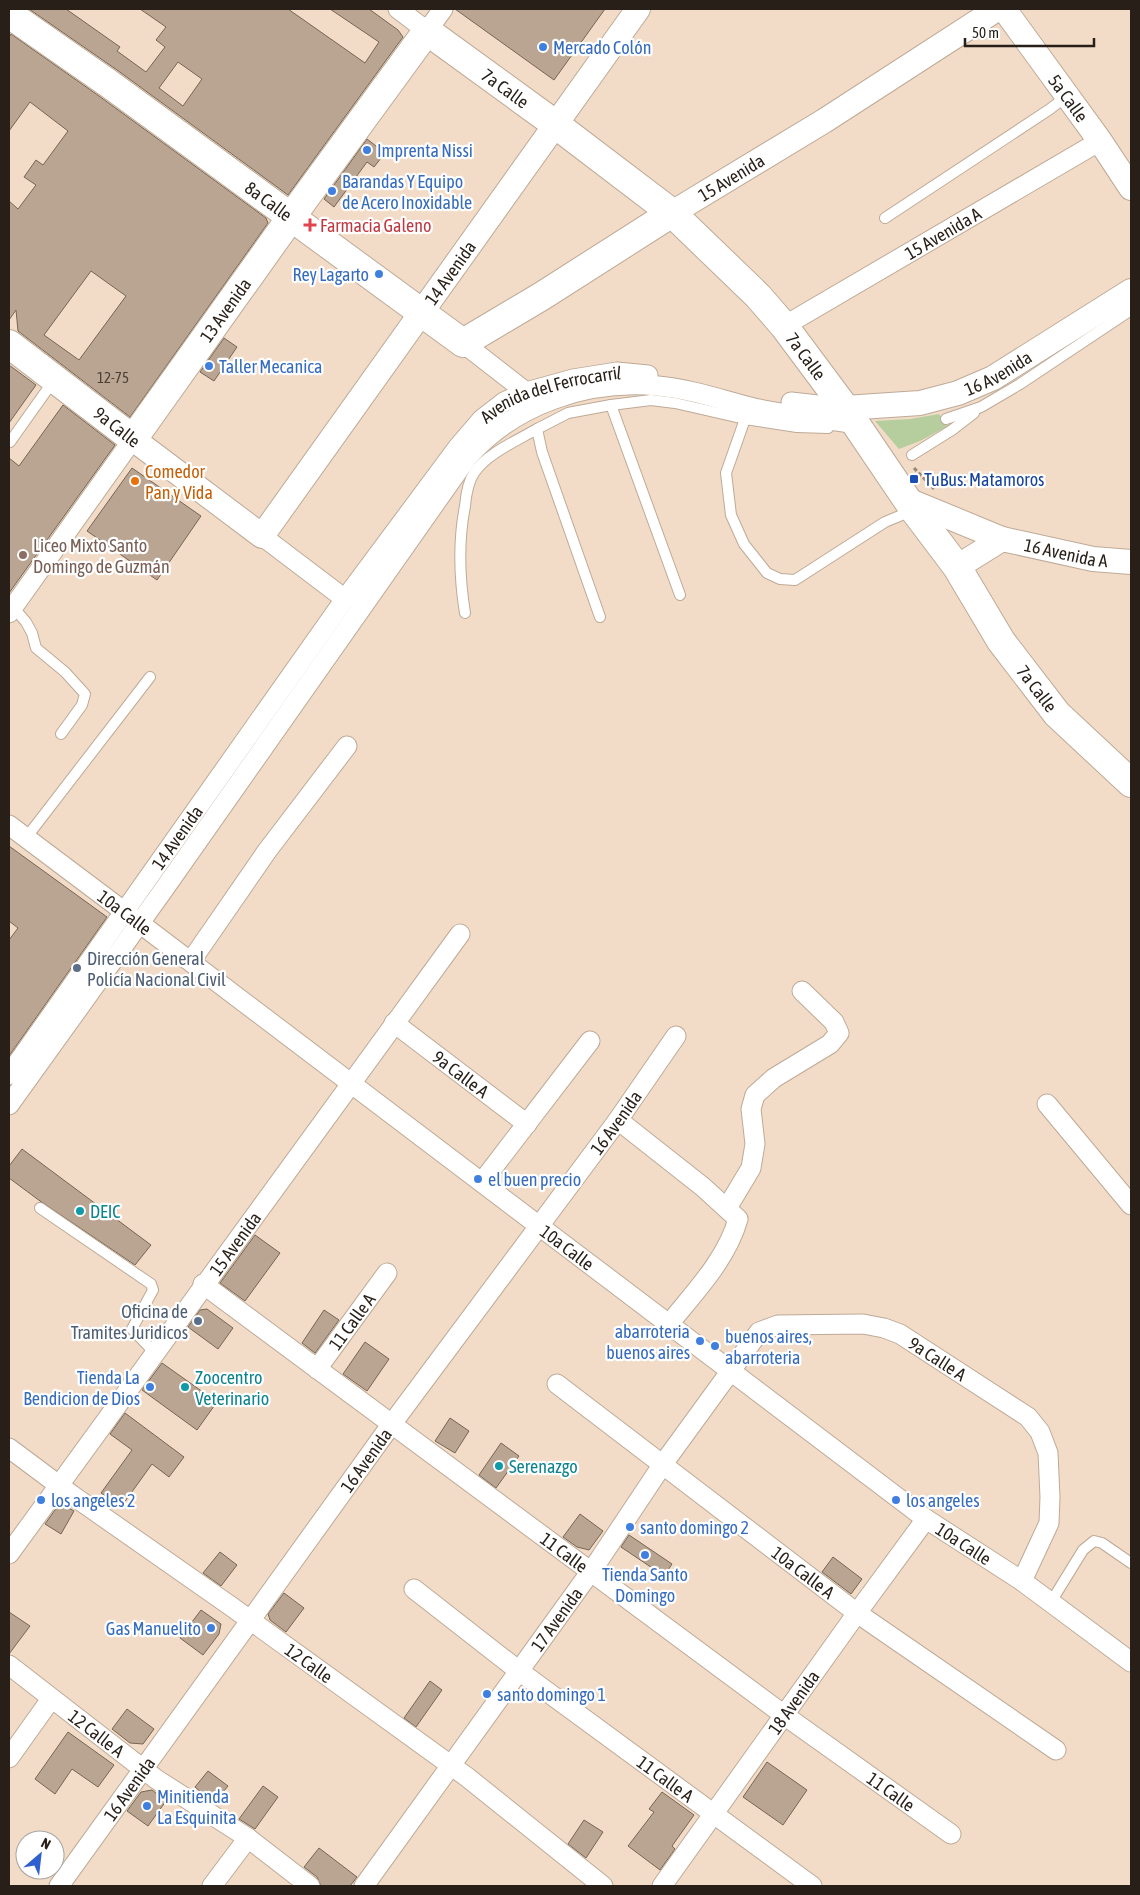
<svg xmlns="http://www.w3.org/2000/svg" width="1140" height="1895" font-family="'Asap Condensed',sans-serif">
<rect width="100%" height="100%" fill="#f2dcc8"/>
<path fill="#b6cd9e" d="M939,414L948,426L920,441L899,449L875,421L910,419Z"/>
<g fill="#b9a592" stroke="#776553" fill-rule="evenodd">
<path d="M29,9H66L120,47L117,51L146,72L165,47L156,40L166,27L140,9H288L365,63L379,42L330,9H369L398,30L403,37L288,195L117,70ZM178,62L202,79L183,106L159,88Z"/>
<path d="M455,9H605L554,80Z"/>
<path d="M11,34L99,96L266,218L268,223L130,417L18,331L16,310L9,320V201L18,209L36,185L24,177L36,160L43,165L68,131L30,102L9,131V37ZM91,271L126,296L79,360L44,335Z"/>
<path d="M367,139L385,153L374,167L367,162L334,207L324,199Z"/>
<path d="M224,338L237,347L214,381L200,372Z"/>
<path d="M9,365L36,385L9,423Z"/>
<path d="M63,405L115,445L9,593V458L19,466Z"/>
<path d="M132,468L201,516L157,580L87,531Z"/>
<path d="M9,846L107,917L9,1056V940L18,928L9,921Z"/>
<path d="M22,1149L151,1245L135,1265L40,1201L9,1178V1166Z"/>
<path d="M255,1235L280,1253L245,1301L220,1283Z"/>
<path d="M207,1309L233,1328L218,1349L188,1327L200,1310Z"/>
<path d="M324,1310L339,1320L315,1353L302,1343Z"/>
<path d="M365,1342L389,1359L367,1391L343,1374Z"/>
<path d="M162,1363L217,1402L197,1430L142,1390Z"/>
<path d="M125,1413L184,1457L169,1477L152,1464L121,1507L101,1493L132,1450L110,1434Z"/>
<path d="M450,1418L469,1431L455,1453L435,1441Z"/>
<path d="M501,1443L519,1456L496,1488L479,1475Z"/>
<path d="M60,1503L74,1511L61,1534L45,1524Z"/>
<path d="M580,1514L603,1531L589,1550L577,1547L563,1537Z"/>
<path d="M629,1535L672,1564L664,1576L621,1547Z"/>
<path d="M220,1552L237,1565L221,1586L203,1573Z"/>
<path d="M833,1557L862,1579L851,1594L822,1572Z"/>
<path d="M284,1593L304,1608L286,1632L270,1620L268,1614Z"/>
<path d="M201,1610L221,1624L219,1634L203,1655L180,1638Z"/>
<path d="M9,1612L30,1626L9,1654Z"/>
<path d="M430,1681L442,1690L416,1727L404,1718Z"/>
<path d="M127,1709L154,1729L143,1744L130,1743L112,1729Z"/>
<path d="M68,1732L114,1765L98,1787L72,1769L55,1794L35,1779Z"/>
<path d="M767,1762L807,1790L783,1825L743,1797Z"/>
<path d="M208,1771L228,1786L214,1803L195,1787Z"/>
<path d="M263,1786L278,1797L255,1829L239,1819Z"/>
<path d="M152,1790L166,1801L148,1826L127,1811L141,1792Z"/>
<path d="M662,1792L694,1815L672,1846L675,1849L660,1870L628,1846L654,1812L649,1809Z"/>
<path d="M584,1820L603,1832L586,1858L568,1844Z"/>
<path d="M319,1848L357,1877L350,1886H321L317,1877L304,1867Z"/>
</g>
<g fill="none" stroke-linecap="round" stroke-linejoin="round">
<g stroke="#beaa97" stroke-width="12">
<g id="service">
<path d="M885,218L1050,109L1067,96"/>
<path d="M611,405L680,595"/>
<path d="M745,419L726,473L731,515L744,544L767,573L780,579L795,580L885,522L914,510"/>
<path d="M946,419L981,407L1020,384L1131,310"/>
<path d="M10,442L54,380"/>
<path d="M912,455L952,430L974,413"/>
<path d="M13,607L26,622L32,633L36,648L65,672L85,694L82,705L61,734"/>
<path d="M465,613C459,576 458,542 465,506C466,495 468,482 474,473C486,454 518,440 537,429"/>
<path d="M600,617L542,452L537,429L568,413L611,405L651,400L675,403L745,419L797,427L828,428"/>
<path d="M26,838L150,677"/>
<path d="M40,1208L151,1284L153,1290L132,1329L155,1353"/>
<path d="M1051,1602L1083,1550L1094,1541L1102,1543L1131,1563"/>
</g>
</g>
<g stroke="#beaa97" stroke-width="21">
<g id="minor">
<path d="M398,9L427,31L443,9"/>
<path id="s1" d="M784,326L1100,141"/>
<path d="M463,343L526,392"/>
<path d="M791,402L845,408"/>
<path d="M262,536L345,599"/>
<path d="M9,613L133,439"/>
<path id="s2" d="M9,825L142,925L926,1519L1022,1581L1131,1662"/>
<path d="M191,961L267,851L347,746"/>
<path id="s3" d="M394,1023L527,1124"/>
<path id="s4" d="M9,1075L345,599L458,447L482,419L504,402L526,392L573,379L617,372L648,375"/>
<path d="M1047,1104L1131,1205"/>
<path d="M9,1105L162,892L467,458C513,405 587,379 658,386C691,389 722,400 754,408C788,415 822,419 856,424"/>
<path d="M618,1120L703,1187L738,1219C727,1259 694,1293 669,1324"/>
<path d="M482,1182L590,1041"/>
<path d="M727,1208L751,1168L755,1144L751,1109L755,1095L774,1078L830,1044L839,1033L834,1022L802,991"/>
<path id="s5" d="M203,1284L784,1715L951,1834"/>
<path id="s6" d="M317,1369L387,1273"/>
<path id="s7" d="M557,1384L857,1613L1056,1750"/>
<path id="s8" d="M9,1448L72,1495L232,1607L467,1777L603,1886"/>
<path id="s9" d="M9,1554L460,934"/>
<path id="s10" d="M414,1589L519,1671L812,1886"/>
<path id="s11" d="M9,1665L156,1779L248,1838L310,1886"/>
<path d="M9,1758L51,1699"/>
<path id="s12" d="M59,1886L391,1425L618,1120L676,1036"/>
<path d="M212,1886L248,1838"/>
<path id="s13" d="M364,1886L599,1560L663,1464L759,1332L778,1325L863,1324L884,1328L900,1334L1028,1417L1040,1432L1048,1453L1050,1497L1049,1523L1022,1581"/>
<path id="s14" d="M662,1886L857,1613L926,1519"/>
</g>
</g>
<g stroke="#beaa97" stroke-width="26">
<g id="tertiary">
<path id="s15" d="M1004,9L1100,141L1131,188"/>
<path id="s16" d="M672,213L824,121L997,9"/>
<path id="s17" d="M845,408L920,403L958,393L993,378L1131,291"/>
<path id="s18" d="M133,439L262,536L638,9"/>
<path id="s19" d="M910,501L1002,539L1093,559L1131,562"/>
<path d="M957,567L1002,539"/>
</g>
</g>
<g stroke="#beaa97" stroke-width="30">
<g id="secondary">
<path id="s20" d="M9,14L108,83L463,343L542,296L672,213"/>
<path id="s21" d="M9,344L133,439L297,209L427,31L555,124L672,213L758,296L784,326L845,408L914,510L957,567L1001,641L1057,714L1131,783"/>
</g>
</g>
<path stroke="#978779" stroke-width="3" stroke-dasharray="4 2.5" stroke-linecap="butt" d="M914,468L934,489"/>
<use href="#service" stroke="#fff" stroke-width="10"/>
<use href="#minor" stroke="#fff" stroke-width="19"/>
<use href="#tertiary" stroke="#fff" stroke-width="24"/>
<use href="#secondary" stroke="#fff" stroke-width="28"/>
</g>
<g fill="#3f7fe0" stroke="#fff" stroke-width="2">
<circle cx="543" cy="47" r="5"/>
<circle cx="367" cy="150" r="5"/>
<circle cx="332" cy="191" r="5"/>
<circle cx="379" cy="274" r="5"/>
<circle cx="209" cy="366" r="5"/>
<circle cx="478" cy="1179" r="5"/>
<circle cx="700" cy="1341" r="5"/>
<circle cx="715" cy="1346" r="5"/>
<circle cx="150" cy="1387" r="5"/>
<circle cx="41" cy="1500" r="5"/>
<circle cx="896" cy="1500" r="5"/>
<circle cx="630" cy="1527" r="5"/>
<circle cx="645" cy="1555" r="5"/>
<circle cx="211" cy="1628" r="5"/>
<circle cx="487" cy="1694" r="5"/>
<circle cx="147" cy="1806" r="5"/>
</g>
<path fill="#e0444e" stroke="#fff" stroke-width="2" d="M307.5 217.5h5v5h5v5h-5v5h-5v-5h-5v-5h5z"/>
<rect fill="#1a4fb4" stroke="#fff" stroke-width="2" x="909" y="474" width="10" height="10" rx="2.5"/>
<circle fill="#e8710a" stroke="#fff" stroke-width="2" cx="135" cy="481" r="5"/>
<circle fill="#8d6e63" stroke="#fff" stroke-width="2" cx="23" cy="555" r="5"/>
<g fill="#5c6f8a" stroke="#fff" stroke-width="2">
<circle cx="77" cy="968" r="5"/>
<circle cx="198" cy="1321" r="5"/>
</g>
<g fill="#0f9aa8" stroke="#fff" stroke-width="2">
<circle cx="80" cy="1211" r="5"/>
<circle cx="185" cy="1387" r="5"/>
<circle cx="499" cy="1466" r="5"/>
</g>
<g text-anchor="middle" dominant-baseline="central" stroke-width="4.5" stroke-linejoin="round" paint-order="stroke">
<g font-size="15" fill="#4c4036">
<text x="113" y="377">12-75</text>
</g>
<g font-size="18" fill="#366cbe" stroke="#fff" text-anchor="start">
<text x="553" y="47">Mercado Colón</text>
<text x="377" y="150">Imprenta Nissi</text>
<text x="342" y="181">Barandas Y Equipo<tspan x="342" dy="21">de Acero Inoxidable</tspan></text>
<text x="369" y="274" text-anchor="end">Rey Lagarto</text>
<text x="219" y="366">Taller Mecanica</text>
<text x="488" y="1179">el buen precio</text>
<text x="690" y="1331" text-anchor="end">abarroteria<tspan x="690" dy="21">buenos aires</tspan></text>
<text x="725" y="1336">buenos aires,<tspan x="725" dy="21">abarroteria</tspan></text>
<text x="140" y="1377" text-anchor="end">Tienda La<tspan x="140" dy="21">Bendicion de Dios</tspan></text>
<text x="51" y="1500">los angeles 2</text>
<text x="906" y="1500">los angeles</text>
<text x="640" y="1527">santo domingo 2</text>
<text x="645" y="1574" text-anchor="middle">Tienda Santo<tspan x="645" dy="21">Domingo</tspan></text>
<text x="201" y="1628" text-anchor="end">Gas Manuelito</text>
<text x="497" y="1694">santo domingo 1</text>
<text x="157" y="1796">Minitienda<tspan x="157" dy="21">La Esquinita</tspan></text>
</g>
<g font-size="18" fill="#271f18" stroke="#fff">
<text stroke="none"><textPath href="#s21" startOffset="756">7a Calle</textPath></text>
<text stroke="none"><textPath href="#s15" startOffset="110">5a Calle</textPath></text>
<text stroke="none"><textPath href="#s16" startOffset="69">15 Avenida</textPath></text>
<text stroke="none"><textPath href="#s20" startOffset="320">8a Calle</textPath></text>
<text stroke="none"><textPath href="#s1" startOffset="184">15 Avenida A</textPath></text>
<text stroke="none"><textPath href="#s18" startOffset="485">14 Avenida</textPath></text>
<text stroke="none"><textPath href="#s21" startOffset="315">13 Avenida</textPath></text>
<text stroke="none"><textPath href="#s21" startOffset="1161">7a Calle</textPath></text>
<text stroke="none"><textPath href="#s17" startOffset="159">16 Avenida</textPath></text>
<text stroke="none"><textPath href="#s4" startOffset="884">Avenida del Ferrocarril</textPath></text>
<text transform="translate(117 427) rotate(38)">9a Calle</text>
<text stroke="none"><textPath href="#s19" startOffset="165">16 Avenida A</textPath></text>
<text stroke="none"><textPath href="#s21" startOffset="1566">7a Calle</textPath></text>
<text stroke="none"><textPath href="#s4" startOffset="291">14 Avenida</textPath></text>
<text stroke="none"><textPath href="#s2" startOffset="145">10a Calle</textPath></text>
<text stroke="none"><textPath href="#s3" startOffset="84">9a Calle A</textPath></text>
<text stroke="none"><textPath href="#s12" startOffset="945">16 Avenida</textPath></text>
<text stroke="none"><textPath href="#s9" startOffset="384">15 Avenida</textPath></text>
<text stroke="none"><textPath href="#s2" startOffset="700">10a Calle</textPath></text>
<text stroke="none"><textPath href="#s6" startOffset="59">11 Calle A</textPath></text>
<text stroke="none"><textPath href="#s13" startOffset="869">9a Calle A</textPath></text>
<text stroke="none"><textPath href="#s12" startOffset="525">16 Avenida</textPath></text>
<text stroke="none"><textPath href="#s2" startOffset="1195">10a Calle</textPath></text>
<text stroke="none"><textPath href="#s5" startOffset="450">11 Calle</textPath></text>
<text stroke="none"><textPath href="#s7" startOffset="310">10a Calle A</textPath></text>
<text stroke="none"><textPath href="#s13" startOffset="329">17 Avenida</textPath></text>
<text stroke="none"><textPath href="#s8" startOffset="369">12 Calle</textPath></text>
<text stroke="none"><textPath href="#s14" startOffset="226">18 Avenida</textPath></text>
<text stroke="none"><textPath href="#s11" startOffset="111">12 Calle A</textPath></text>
<text stroke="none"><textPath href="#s10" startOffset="315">11 Calle A</textPath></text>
<text stroke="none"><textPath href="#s12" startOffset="120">16 Avenida</textPath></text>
<text stroke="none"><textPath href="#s5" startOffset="855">11 Calle</textPath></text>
</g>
<g font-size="18" fill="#be3a42" stroke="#fff" text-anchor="start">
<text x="320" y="225">Farmacia Galeno</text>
</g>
<g font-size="18" fill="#c56008" stroke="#fff" text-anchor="start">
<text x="145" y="471">Comedor<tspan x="145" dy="21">Pan y Vida</tspan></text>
</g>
<g font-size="18" fill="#164399" stroke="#fff" text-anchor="start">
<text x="924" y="479">TuBus: Matamoros</text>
</g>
<g font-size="18" fill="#785e54" stroke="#fff" text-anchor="start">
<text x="33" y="545">Liceo Mixto Santo<tspan x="33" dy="21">Domingo de Guzmán</tspan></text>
</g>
<g font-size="18" fill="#4e5e75" stroke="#fff" text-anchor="start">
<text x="87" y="958">Dirección General<tspan x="87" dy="21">Policía Nacional Civil</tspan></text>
<text x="188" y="1311" text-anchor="end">Oficina de<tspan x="188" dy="21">Tramites Juridicos</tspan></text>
</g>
<g font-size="18" fill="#0d838f" stroke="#fff" text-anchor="start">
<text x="90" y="1211">DEIC</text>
<text x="195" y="1377">Zoocentro<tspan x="195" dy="21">Veterinario</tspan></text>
<text x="509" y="1466">Serenazgo</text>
</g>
</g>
<rect width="1140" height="1895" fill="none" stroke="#271f18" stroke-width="20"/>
<g transform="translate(40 1855) rotate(28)"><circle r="24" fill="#ffffff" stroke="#a9a5a3"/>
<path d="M0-4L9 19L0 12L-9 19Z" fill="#2f60cf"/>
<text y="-8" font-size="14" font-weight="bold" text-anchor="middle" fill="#271f18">N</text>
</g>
<path d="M965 38v8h129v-8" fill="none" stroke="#271f18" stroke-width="2.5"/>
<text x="972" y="38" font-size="15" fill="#271f18" stroke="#ffffff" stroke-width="4" paint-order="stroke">50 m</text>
</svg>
